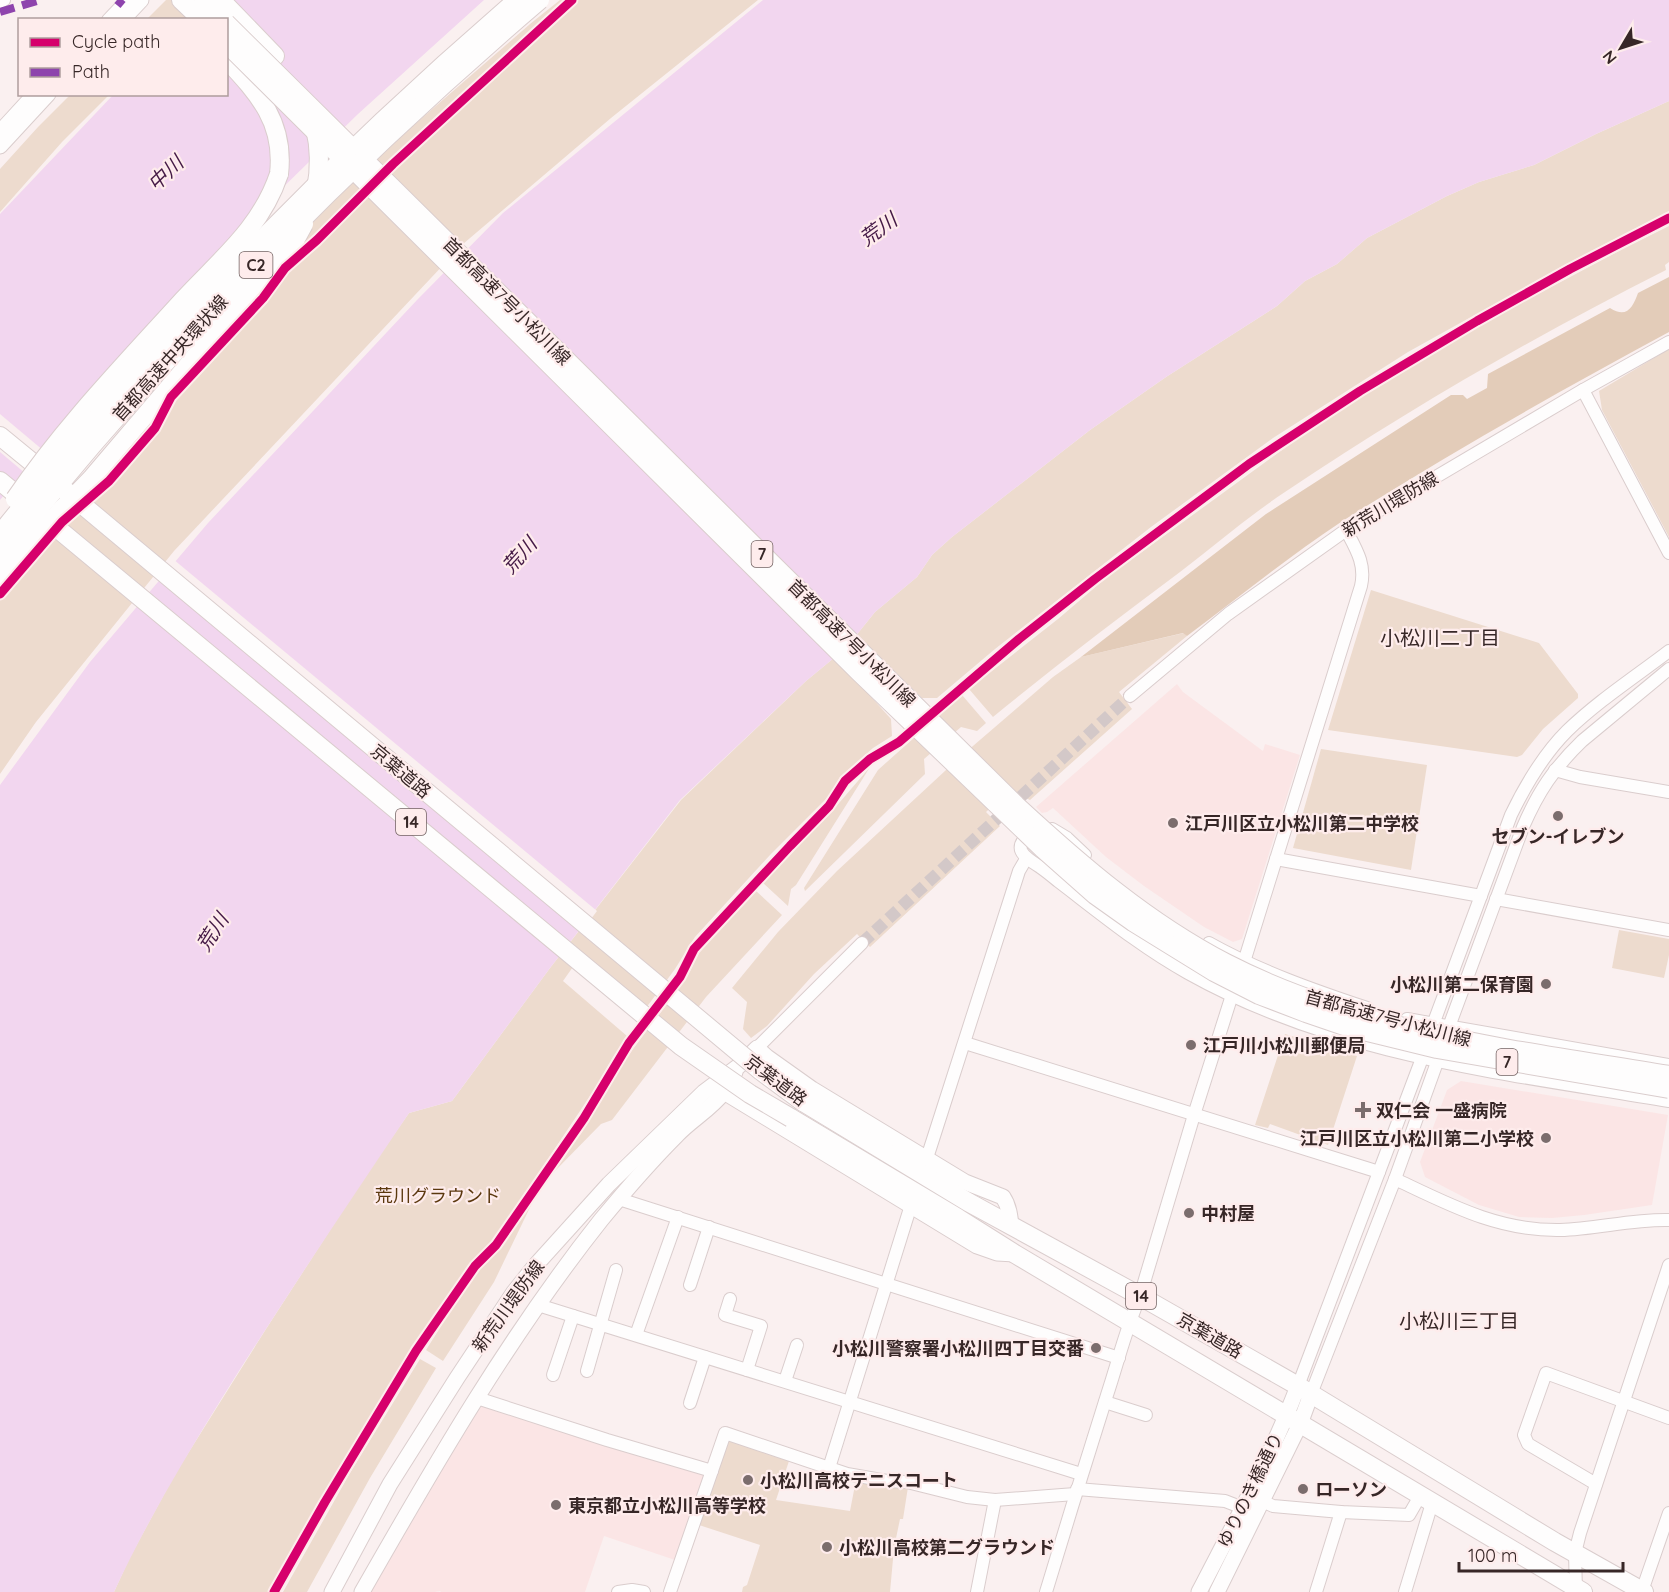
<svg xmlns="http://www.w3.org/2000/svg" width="1669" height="1592" font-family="Quicksand,'Noto Sans JP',sans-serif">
<rect width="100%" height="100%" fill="#faf0f0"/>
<g fill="#fbe5e5">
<path d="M1177,684L1183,692L1263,751L1265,744L1300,755L1242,939L1233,942L1204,927L1144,886L1106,857L1053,808L1047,812L1042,813L1036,807Z"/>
<path d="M1461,1081L1668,1115L1652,1205L1584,1215L1552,1218L1519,1217L1479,1205L1425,1177L1420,1162L1447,1090Z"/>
<path d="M483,1404L705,1474L675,1560L604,1536L585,1592H441L440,1591L435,1592H367L460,1434Z"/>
</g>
<g fill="#eddbce">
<path d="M166,0H205L185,19L146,20Z"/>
<path d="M560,0H758L611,118L463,244L174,551L36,722L0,774V588L261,309L258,278L376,158L530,24Z"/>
<path d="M71,94L109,95L62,142L0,212V169L38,127Z"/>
<path d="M1669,101V211L1570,262L1408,352L1273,438L1151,527L995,649L937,698H922L888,665L864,689L891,719L892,736L873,748L840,777L830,795L770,855L695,937L675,969L640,1016L575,964L563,981L627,1036L613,1057L596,1087L536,1177L492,1242L469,1269L382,1397L312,1514L270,1592H114L129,1559L175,1474L266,1329L365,1176L409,1113L452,1101L550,968L681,800L806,681L846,648L875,612L917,577L932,555L952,537L1090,430L1166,377L1277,306L1305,281L1337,264L1367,238L1447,196L1479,182L1534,165L1596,134Z"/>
<path d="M1669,226V262L1665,265L1666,270C1535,336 1407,410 1285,492C1249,516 1215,545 1180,572C1117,619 1054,667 993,717L969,689L1058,619L1106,578L1322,421L1489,320L1617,252Z"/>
<path d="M1669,349V537L1602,410L1599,391Z"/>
<path d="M1371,590L1539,643L1578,694V698L1543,729L1522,755L1517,757L1328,730Z"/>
<path d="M1184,633L1187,636L1119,692L1132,709L1030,800L1010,790L986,812L1000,826L870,947L857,934L814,974L767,1026L751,1038L743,1029L747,1002L732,988L778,932L837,871L959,758L1053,677L1081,657Z"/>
<path d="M962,695L986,723L977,731L961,727L924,759L925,774L805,891L804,888L878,770Z"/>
<path d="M1321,749L1427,765L1411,870L1293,848Z"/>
<path d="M870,767L796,885L791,889L788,906L762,882L827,817Z"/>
<path d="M755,890L782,915L706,997L612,1120L601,1124L551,1175L630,1053L687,977L699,953L709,940Z"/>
<path d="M1619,930L1669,939V955L1664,978L1612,968Z"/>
<path d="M1285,1034L1357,1056L1328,1145L1270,1124L1268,1128L1255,1125Z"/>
<path d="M536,1195L494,1282L443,1361L426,1350L475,1272L488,1262Z"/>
<path d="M420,1359L436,1368L370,1478L307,1592H283L350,1473Z"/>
<path d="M731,1440L790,1458L776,1500L850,1511L856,1480L908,1487L903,1519H900L894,1548L890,1592H742L743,1587L747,1585L760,1545L699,1525L727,1442Z"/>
</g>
<path fill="#e3ccb9" d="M1669,277V332C1558,392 1448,454 1341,522C1288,557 1238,598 1187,636L1183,633L1081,657L1266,514L1451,395H1463L1467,399L1487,388L1488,374L1610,308C1627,319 1633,307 1638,293Z"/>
<g fill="#f2d6ef">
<path d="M210,0H484L358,114L219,250L59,428L0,500V214L113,95L226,94V20Z"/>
<path d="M763,0H1669V101L1596,134L1534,165L1479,182L1447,196L1367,238L1337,264L1305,281L1277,306L1166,377L1090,430L952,537L932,555L917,577L875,612L846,648L806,681L680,800L550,968L452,1101L409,1113C346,1207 282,1302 222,1398C183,1461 145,1525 114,1592H0V785L90,662L208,523L417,300L503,213Z"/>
</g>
<g fill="#faf0f0">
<path d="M0,414L44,451L26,474L0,452Z"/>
<path d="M173,559L597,911L582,931L157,578Z"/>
</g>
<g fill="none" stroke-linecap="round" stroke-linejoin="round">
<path stroke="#d3c8c8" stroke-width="12" stroke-dasharray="12 6" stroke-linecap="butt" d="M862,943L1130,696"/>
<g stroke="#dacdcd" stroke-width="14">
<g id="minor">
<path d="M0,2L4,0"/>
<path d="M108,20L127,0"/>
<path d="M0,130L33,94"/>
<path d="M1583,390L1669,553"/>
<path d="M1130,696L1228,614L1346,530L1583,390L1669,342"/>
<path d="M1555,770L1580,777L1669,792"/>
<path d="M1052,829L1067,838L1085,855"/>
<path d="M1033,831C1010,848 1023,856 1040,867C1046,871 1052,876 1058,881C1100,913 1141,947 1188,973C1336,1056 1504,1073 1669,1101"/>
<path d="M1276,859L1481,896"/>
<path d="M1496,899L1669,930"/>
<path d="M1209,943C1259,971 1313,990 1367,1008"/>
<path d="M1244,962L1361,586C1366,564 1356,549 1346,530"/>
<path d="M1407,1019L1669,1065"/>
<path d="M1431,1030L1511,815C1526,784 1543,755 1567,731C1598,701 1635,677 1669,651"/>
<path d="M1447,1032L1523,827C1538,792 1554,768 1582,741L1669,669"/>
<path d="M965,1043L1379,1172"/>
<path d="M757,1048L862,943"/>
<path d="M927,1158L1019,871L1026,859"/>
<path d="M1395,1179C1450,1205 1498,1231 1560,1230C1597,1229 1632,1219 1669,1220"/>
<path d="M619,1199L1119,1358"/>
<path d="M690,1285L709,1227"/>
<path d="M730,1299L725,1315L761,1326L747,1370"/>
<path d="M538,1305L1081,1474"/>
<path d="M636,1335L678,1217"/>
<path d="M587,1371L616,1270"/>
<path d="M553,1375L573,1316"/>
<path d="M785,1381L797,1345"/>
<path d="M1298,1386L1424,1053"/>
<path d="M1311,1394L1395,1179L1440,1054"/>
<path d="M477,1398L607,1440L712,1471"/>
<path d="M1105,1402L1146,1415"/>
<path d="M690,1403L705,1357"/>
<path d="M829,1468L911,1205"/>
<path d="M1596,1484L1528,1444L1524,1435L1546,1373L1669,1418"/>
<path d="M1077,1489L1225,1501L1243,1508"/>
<path d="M1262,1501L1273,1506L1341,1512L1409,1515L1420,1496"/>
<path d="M1642,1591L1669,1513"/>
<path d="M618,1592L632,1590L644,1592"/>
<path d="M670,1592L725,1433L847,1474L887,1481L907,1482L967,1497L995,1500L1075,1494"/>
<path d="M977,1592L995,1500"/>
<path d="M1046,1592C1066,1526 1086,1461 1107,1395C1118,1362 1126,1328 1140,1296L1194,1115L1232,995"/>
<path d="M1316,1592L1341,1512"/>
<path d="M1405,1592L1432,1503"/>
<path d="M1576,1592L1575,1553L1580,1533L1669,1265"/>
</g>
</g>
<g stroke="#dacdcd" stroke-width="17">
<g id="major">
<path d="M122,20L141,0"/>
<path d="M0,146L48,94"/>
<path d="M721,1082L724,1092L977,1246L997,1253L1015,1254"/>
<path d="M332,1592L390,1484L457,1378L514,1292L534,1267L609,1184L704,1092L740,1065L757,1048L767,1057L812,1089L965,1182L1003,1197C1009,1206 1010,1216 1011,1226"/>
<path d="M362,1592C435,1464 509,1336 601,1220C625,1191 650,1162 677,1135C691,1120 711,1109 724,1092C728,1086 732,1079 735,1072"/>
<path d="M1199,1592C1234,1524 1271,1457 1298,1386"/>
<path d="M1217,1592L1300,1424L1311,1394"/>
</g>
</g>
<g stroke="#dacdcd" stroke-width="20">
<g id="highway">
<path d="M181,0L202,20"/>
<path d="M203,0L223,20"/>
<path d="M221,0L275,56"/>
<path d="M226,59C259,94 285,123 279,174"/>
<path d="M0,436L50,477"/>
<path d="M0,481L29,505"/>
<path d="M803,1102L968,1202L1140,1296L1298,1386L1555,1542L1644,1592"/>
<path d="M791,1118L958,1218L1015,1254L1583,1592"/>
</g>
</g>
<use href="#minor" stroke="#fefdfd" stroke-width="12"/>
<use href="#major" stroke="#fefdfd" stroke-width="15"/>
<use href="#highway" stroke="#fefdfd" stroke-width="18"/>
<g stroke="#dacdcd" stroke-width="20" stroke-linecap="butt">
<g id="highway-bridge">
<path d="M226,23L1016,805C1081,865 1147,922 1226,963C1362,1033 1520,1050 1669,1075"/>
<path d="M226,43L859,672L1043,849L1095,895L1133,922L1214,972L1259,995L1306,1013L1347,1027L1437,1049L1669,1089"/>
<path d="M315,128C320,148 320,169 316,190"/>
<path d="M61,487L761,1071L803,1102"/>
<path d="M15,499C64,427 125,364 183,300C221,259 261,228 279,174"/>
<path d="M40,514L681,1046L750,1094L791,1118"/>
<path d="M0,534C156,340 329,162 517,0"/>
<path d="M0,557C162,353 342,169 540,0"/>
<path d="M0,580L60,511L91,479L222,325L278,265L292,246L304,224"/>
</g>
</g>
<use href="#highway-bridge" stroke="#fefdfd" stroke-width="18"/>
<g stroke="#8e44ad" stroke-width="8" stroke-dasharray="15 8" stroke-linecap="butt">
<path d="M117,0L123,5"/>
<path d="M0,12L40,0"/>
</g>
<g stroke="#feecec" stroke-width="13">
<g id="cycleway">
<path d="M0,594L62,522L109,481L155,428L171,397L263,298L285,268L317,240L393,164L572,0"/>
<path d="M274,1592L325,1502L416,1351L475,1266L496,1245L541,1180L584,1118L629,1043L680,977L694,949L790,846L829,806L845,781L870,759L899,742L1019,639L1095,579L1249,464L1360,391L1477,321L1570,269L1669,218"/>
</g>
</g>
<use href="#cycleway" stroke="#d6006c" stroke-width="9"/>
</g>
<g fill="#7b6d6d" stroke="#feecec" stroke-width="2">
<circle cx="1558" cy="816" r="6"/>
<circle cx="1173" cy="823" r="6"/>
<circle cx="1546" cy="984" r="6"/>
<circle cx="1191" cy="1045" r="6"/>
<path d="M1360 1101h6v6h6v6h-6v6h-6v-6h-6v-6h6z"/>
<circle cx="1546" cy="1138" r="6"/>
<circle cx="1189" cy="1213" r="6"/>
<circle cx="1096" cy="1348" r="6"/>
<circle cx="748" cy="1480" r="6"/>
<circle cx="1303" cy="1489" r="6"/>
<circle cx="556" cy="1505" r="6"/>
<circle cx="827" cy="1547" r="6"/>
</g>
<g text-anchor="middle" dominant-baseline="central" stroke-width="4.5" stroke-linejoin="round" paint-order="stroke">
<g fill="#feecec" stroke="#736262" stroke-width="1.5">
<rect x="239.5" y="252" width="33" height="26" rx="4.5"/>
<rect x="751.5" y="541" width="21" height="26" rx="4.5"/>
<rect x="396" y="809" width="30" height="26" rx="4.5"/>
<rect x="1496.5" y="1049" width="21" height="26" rx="4.5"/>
<rect x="1126" y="1283" width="30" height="26" rx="4.5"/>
</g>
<g font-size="16" font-weight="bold" fill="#372727">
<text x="256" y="265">C2</text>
<text x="762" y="554">7</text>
<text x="411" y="822">14</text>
<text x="1507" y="1062">7</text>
<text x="1141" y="1296">14</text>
</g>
<g font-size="18" fill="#372727" stroke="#feecec">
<text transform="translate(507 301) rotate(45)">首都高速7号小松川線</text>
<text transform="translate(170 358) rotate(-48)">首都高速中央環状線</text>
<text transform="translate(1390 504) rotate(-31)">新荒川堤防線</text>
<text transform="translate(852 643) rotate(45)">首都高速7号小松川線</text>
<text transform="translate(401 771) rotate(40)">京葉道路</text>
<text transform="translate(1388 1018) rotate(15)">首都高速7号小松川線</text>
<text transform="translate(776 1080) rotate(37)">京葉道路</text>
<text transform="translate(508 1306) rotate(-54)">新荒川堤防線</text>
<text transform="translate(1210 1335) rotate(30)">京葉道路</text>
<text transform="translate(1250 1490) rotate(-64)">ゆりのき橋通り</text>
</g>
<g font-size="18" font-weight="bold" fill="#372727" stroke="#feecec" text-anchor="start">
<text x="1185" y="823">江戸川区立小松川第二中学校</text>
<text x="1558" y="836" text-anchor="middle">セブン-イレブン</text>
<text x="1534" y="984" text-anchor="end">小松川第二保育園</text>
<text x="1203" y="1045">江戸川小松川郵便局</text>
<text x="1376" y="1110">双仁会 一盛病院</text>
<text x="1534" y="1138" text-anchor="end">江戸川区立小松川第二小学校</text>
<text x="1201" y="1213">中村屋</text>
<text x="1084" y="1348" text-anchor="end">小松川警察署小松川四丁目交番</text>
<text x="760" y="1480">小松川高校テニスコート</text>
<text x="1315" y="1489">ローソン</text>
<text x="568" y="1505">東京都立小松川高等学校</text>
<text x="839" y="1547">小松川高校第二グラウンド</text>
</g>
<g font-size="18" fill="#5b380e" stroke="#feecec">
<text x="438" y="1195">荒川グラウンド</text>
</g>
<g font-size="20" font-style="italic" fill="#451a46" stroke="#feecec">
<text transform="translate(165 173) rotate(-44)">中川</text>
<text transform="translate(878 229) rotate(-36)">荒川</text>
<text transform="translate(519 555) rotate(-48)">荒川</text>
<text transform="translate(212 932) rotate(-57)">荒川</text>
</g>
<g font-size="20" fill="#372727" stroke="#feecec">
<text x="1440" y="637">小松川二丁目</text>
<text x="1459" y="1320">小松川三丁目</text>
</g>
</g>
<rect x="18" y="18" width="210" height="78" fill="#feecec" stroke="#ae9d9d" stroke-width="1.5"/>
<rect x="30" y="38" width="30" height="9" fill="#d6006c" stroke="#ae9d9d" stroke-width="1.5"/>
<text x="72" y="48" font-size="18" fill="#372727">Cycle path</text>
<rect x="30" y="68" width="30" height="9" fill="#8e44ad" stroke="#ae9d9d" stroke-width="1.5"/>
<text x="72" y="78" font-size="18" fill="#372727">Path</text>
<g transform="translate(1621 48) rotate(231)" stroke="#feecec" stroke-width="4.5" paint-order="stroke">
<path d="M0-4.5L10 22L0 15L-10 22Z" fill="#372727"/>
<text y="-9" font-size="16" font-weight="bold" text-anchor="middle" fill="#372727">N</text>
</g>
<path d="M1459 1562v9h164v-9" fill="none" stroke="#372727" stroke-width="3"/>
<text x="1468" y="1562" font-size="18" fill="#372727" stroke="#feecec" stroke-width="4.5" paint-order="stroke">100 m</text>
</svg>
